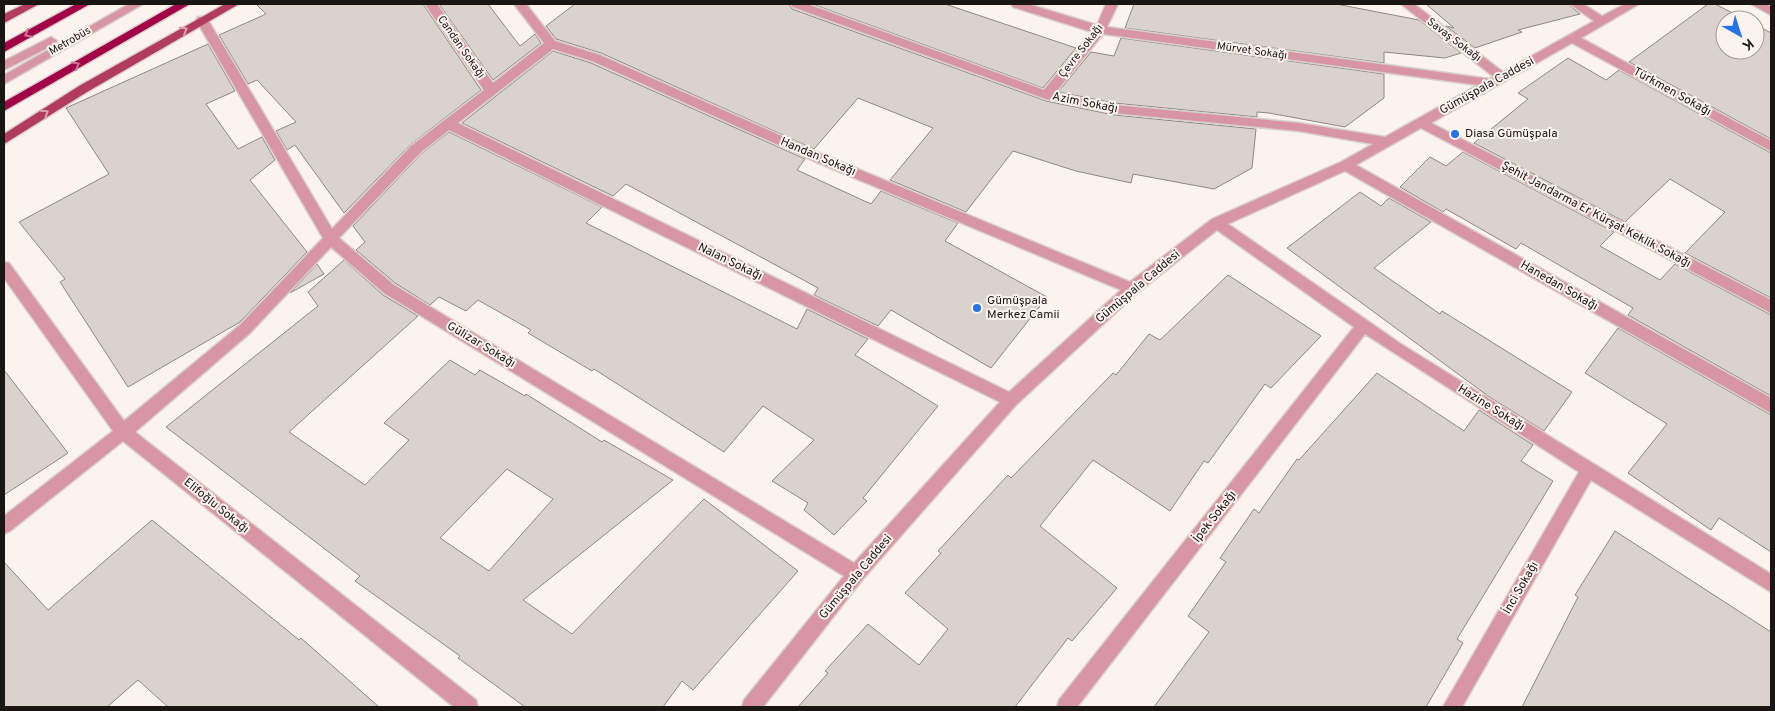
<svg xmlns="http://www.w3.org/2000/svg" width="1775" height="711" font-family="Overpass,sans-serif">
<rect width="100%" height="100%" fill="#fcf3ee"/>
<g fill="#dad3cc" stroke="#8e8882" fill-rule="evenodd">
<path d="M256,4H423L481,90L410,145L344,213L295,145L287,150L276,131L296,122L257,80L248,84L219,35L266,14Z"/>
<path d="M439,4H488L520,46L535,34L541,43L493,80Z"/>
<path d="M575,4H789L792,9L1046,101L1114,115L1256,129L1252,168L1214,189L1133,174L1131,183L1076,171L1013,151L966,212L890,180L933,128L858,98L814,149L601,53L556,39L546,26Z"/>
<path d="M812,4H945L1076,48L1043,88Z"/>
<path d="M1134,4H1336L1419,20L1461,53L1445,58L1384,52V63L1125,28Z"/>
<path d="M1426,4H1568L1580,14L1518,30L1522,32L1475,48L1446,26L1454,28Z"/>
<path d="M1708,4H1715L1746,20H1725V50H1755V24L1771,33V139L1629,62Z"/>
<path d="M1121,38L1384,74V98L1345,127L1269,113L1257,112V117L1114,103L1058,92L1091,52L1114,56Z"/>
<path d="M208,44L235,91L206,104L238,149L262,137L275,160L250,180L307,252L240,322L128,387L60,282L65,279L19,222L109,174L66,108Z"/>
<path d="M553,51L591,63L805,159L797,170L871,204L881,191L958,223L945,241L1047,297L991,368L891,310L878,326L814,295L818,288L626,184L613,196L462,123Z"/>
<path d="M1568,58L1606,80L1619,70L1771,153V298L1685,253L1725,212L1670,179L1625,222L1474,143L1528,99L1518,93Z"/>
<path d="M449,132L602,207L586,223L797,329L807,309L868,339L855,355L938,406L863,498L867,501L834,535L804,510L808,503L772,481L814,440L763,406L724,452L594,369L592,371L528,333L531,330L478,300L466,311L439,297L430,305L395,283L356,250L365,242L353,226L422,153Z"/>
<path d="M1463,152L1614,232L1600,246L1660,280L1675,264L1771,315V396L1628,315L1633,308L1521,243L1516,249L1446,209L1443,212L1400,187L1430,157L1446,166Z"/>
<path d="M1360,192L1381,206L1389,198L1431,222L1374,268L1440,314L1442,311L1572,392L1544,431L1488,396L1287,248Z"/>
<path d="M344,260L383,295L418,316L289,432L365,485L409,440L384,423L450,360L475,375L480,370L525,396L526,394L602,442L604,440L673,480L523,600L572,634L704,499L798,571L693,690L682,681L663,707H525L458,658L460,656L355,581L360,576L166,427L318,306L308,292ZM507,469L553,499L489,571L440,538Z"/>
<path d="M317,264L324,274L290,293Z"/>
<path d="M1228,275L1321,336L1271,388L1265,384L1208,463L1204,461L1170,511L1093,460L1040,526L1117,588L1072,641L1068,638L1015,707H798L828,673L825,671L868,624L919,665L948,629L905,593L941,553L938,551L1008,475L1011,478L1113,373L1116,375L1149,334L1160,340Z"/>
<path d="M1618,328L1771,415V552L1719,518L1711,530L1628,473L1667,424L1585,373Z"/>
<path d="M4,370L68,453L4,495Z"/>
<path d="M1377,373L1464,431L1479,410L1533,445L1521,461L1553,481L1457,639L1463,643L1426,707H1154L1209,632L1188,616L1226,562L1220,558L1254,509L1259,513L1297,459L1299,460Z"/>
<path d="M152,520L299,640L301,638L379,707H168L138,680L107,707H4V562L48,610Z"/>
<path d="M1615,531L1771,632V707H1522L1578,597L1575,595Z"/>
</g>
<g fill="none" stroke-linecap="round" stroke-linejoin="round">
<g stroke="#d8d0cb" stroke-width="3">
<g id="minor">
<path d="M129,4H143L4,84V75Z"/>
<path d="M425,4H437L493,83L544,43L514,4H526L555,41L600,55L824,155L1130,282L1212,219L1341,162L1373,144L1299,131L1114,113L1046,99L793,7L791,4H807L1044,90L1092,32L1013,7L1011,4H1028L1097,25L1106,4H1118L1107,27L1490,79L1494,77L1401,4H1414L1503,72L1594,21L1570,4H1583L1602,16L1625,4H1639L1581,38L1771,141V151L1572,43L1431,123L1771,300V313L1421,128L1356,165L1771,398V413L1345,171L1228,224L1401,344L1771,574V592L1591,480L1462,707H1443L1579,472L1365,334L1077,707H1057L1059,700L1354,327L1217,230L1137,293L1016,405L862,580L763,707H742L744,700L844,576L384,293L331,247L250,333L135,432L476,700L478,707H454L123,441L10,531L4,534V516L113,431L4,278V262L9,263L124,421L240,325L323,238L196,20L198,17H206L208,20L332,229L411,146L484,90ZM1103,34L1478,85L1385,137L1299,123L1114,105L1055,93ZM553,49L592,61L814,161L1121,290L1009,392L458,123ZM449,130L1000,402L854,563L394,285L339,238L421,152Z"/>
<path d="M1751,4H1766L1771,7V15Z"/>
<path d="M51,37L57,41L55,44L4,70V61Z"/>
</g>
</g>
<g stroke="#d8d0cb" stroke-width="3">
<g id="major">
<path d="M25,4H39L4,23V14Z"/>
<path d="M225,4H239L87,92L4,144V134L79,86Z"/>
</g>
</g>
<g stroke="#d8d0cb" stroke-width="3">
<g id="highway">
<path d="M76,4H90L4,52V43Z"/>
<path d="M176,4H190L4,111V102Z"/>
</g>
</g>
<use href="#minor" fill="#d895a3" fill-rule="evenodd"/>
<use href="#major" fill="#b23c5f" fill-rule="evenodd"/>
<use href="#highway" fill="#a20248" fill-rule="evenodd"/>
</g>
<defs><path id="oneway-chevron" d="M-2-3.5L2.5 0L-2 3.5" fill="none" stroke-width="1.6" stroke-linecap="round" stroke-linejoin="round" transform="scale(1.25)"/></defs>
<g stroke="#dba1ae">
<use href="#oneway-chevron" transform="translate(184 30) rotate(-30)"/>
<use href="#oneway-chevron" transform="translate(45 113) rotate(-33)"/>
</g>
<g stroke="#cf7a9b">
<use href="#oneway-chevron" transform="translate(28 34) rotate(151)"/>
<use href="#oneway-chevron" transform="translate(76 65) rotate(-30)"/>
</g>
<g fill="#2773df" stroke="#fcf3ee" stroke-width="2">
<circle cx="1455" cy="134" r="5"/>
<circle cx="977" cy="308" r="5"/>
</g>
<g text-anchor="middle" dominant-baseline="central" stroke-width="4" stroke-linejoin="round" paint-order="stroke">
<g font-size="11" fill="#191614" stroke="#fcf3ee">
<text transform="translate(1454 40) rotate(37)">Savaş Sokağı</text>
<text transform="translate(70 41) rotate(-30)">Metrobüs</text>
<text transform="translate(461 47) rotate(55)">Candan Sokağı</text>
<text transform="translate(1081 51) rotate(-52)">Çevre Sokağı</text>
<text transform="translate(1252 51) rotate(8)">Mürvet Sokağı</text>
</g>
<g font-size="12" fill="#191614" stroke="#fcf3ee">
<text transform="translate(1487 86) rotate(-29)">Gümüşpala Caddesi</text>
<text transform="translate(1672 92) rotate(29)">Türkmen Sokağı</text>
<text transform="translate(1085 103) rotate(11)">Azim Sokağı</text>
<text transform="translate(818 157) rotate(23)">Handan Sokağı</text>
<text transform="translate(1596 215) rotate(28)">Şehit Jandarma Er Kürşat Keklik Sokağı</text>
<text transform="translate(730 262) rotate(26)">Nalan Sokağı</text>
<text transform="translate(1559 286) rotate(30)">Hanedan Sokağı</text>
<text transform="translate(1138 287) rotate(-40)">Gümüşpala Caddesi</text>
<text transform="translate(481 345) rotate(31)">Gülizar Sokağı</text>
<text transform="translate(1491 408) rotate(32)">Hazine Sokağı</text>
<text transform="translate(216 506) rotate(39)">Elifoğlu Sokağı</text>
<text transform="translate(1215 517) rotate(-52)">İpek Sokağı</text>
<text transform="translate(856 577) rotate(-50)">Gümüşpala Caddesi</text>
<text transform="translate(1521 588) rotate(-60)">İnci Sokağı</text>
</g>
<g font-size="12" fill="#191614" stroke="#fcf3ee" text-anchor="start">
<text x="1465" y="134">Diasa Gümüşpala</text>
<text x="987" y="301">Gümüşpala<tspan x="987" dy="14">Merkez Camii</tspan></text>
</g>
</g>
<rect width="1775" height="711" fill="none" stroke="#191614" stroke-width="10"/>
<g transform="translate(1740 35) rotate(141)"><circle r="24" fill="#fcf3ee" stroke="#a19b97"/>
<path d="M0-4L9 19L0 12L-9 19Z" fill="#2773df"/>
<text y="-8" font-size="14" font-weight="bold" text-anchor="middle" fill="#191614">K</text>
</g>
</svg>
